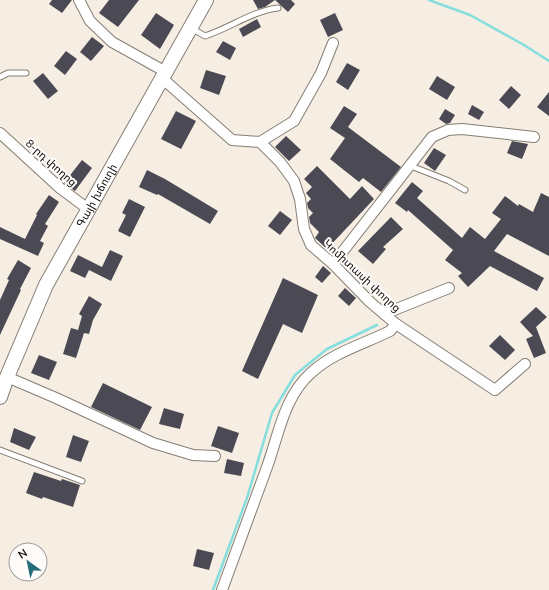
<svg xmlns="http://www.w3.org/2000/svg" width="549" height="590" font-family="'Nunito Sans','Noto Sans Armenian',sans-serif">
<rect width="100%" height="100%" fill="#f7eee3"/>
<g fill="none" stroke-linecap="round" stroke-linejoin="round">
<g stroke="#84dede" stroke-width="2.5">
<path d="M429,0L470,15L524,45L549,61"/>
<path d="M213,590L247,498L272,413L295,375L327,349L377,325"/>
</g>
</g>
<g fill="#4b4a54">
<path d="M52,0H72L62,13L49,4Z"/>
<path d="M109,0H139L118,27L99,13Z"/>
<path d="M253,0H291L295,4L288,12L275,0L265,7L258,9Z"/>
<path d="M156,13L174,25L160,49L141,35Z"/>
<path d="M335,13L343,30L328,37L320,20Z"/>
<path d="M257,19L261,27L243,37L239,29Z"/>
<path d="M92,37L104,46L91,61L80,52Z"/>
<path d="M223,41L236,48L230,60L216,52Z"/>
<path d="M66,51L77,59L65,75L54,66Z"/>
<path d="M347,63L360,70L348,90L336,82Z"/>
<path d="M206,70L226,76L219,95L200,88Z"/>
<path d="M43,73L58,91L48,99L33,81Z"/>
<path d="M437,76L455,87L447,100L429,89Z"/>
<path d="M511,86L521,95L509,109L499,100Z"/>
<path d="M549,92V116L537,107Z"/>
<path d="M472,105L484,112L479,120L468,114Z"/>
<path d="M344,106L357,114L348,127L401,167L381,192L363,178L359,182L330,159L345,138L330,128Z"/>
<path d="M445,109L455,115L450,123L446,124L439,119Z"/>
<path d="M176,111L196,121L181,149L161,139Z"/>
<path d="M286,136L301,150L289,161L275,147Z"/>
<path d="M512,141L528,144L522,159L507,153Z"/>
<path d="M434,148L446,155L435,171L424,163Z"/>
<path d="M82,160L92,168L75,191L64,183Z"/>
<path d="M317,166L350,199L362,186L374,199L327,249L315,238L319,232L310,223L309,217L313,213L308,208L307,203L311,199L306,193L312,187L304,179Z"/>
<path d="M147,170L165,179L218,211L210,224L158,194L157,195L139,187Z"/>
<path d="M412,182L423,191L417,198L462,238L470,227L485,239L501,219L492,213L505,196L518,206L519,204L533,212L541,193L549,197V256L507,234L494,251L544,278L537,291L490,266L468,287L458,276L462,273L445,260L453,250L408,210L407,212L395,203Z"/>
<path d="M49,195L59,202L45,224L48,226L40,241L44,243L38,256L0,239V227L25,239L37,215L36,214Z"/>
<path d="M129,199L145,207L130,237L118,231L126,215L122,213Z"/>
<path d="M280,211L292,220L280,235L268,226Z"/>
<path d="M391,217L403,229L383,247L386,249L373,264L358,251Z"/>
<path d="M110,250L123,256L111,281L89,270L85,278L70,271L78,255L102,267Z"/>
<path d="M18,260L31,268L20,289L21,290L0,335V300L9,280L7,279Z"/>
<path d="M323,266L331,273L322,283L315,277Z"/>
<path d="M283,278L318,295L302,333L283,324L258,379L242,371Z"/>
<path d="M345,288L356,298L349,306L338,296Z"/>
<path d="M89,296L102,304L93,320L89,334L84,333L76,358L63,354L71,328L78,330L82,316L79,314Z"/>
<path d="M536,307L547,317L536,327L546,353L534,358L526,339L533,336L520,322Z"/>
<path d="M500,335L515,350L505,360L489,346Z"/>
<path d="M39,355L57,362L49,380L31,373Z"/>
<path d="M103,383L152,407L140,430L91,407Z"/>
<path d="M164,408L184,414L180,429L159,424Z"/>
<path d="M218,426L239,433L232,453L211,446Z"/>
<path d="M14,428L36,437L29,450L10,442Z"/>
<path d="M73,435L89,441L81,462L66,457Z"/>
<path d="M227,459L244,463L241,476L224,473Z"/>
<path d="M34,472L61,481L62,479L80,485L73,507L43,497L42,499L26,493Z"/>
<path d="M197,549L214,553L209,570L193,566Z"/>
</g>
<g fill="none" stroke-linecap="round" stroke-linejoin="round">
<g stroke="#857e74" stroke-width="7">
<g id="service">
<path d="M191,28L205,36C230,28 252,11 278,8"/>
<path d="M0,77L8,73H26"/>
<path d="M411,166L449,181L465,190"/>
<path d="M0,450L82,481"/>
</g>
</g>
<g stroke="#857e74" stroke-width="12">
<g id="minor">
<path d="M79,0L90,21L112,42L166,72"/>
<path d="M163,79L232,140L260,142L280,162L294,181L300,199L304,229L311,245L333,264L370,302L396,324L495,390L525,364"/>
<path d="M0,133L60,188L88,209"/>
<path d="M260,142L294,121L321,73L333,43"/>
<path d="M333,264L432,137L448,130L462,129L534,137"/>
<path d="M384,314L449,288"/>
<path d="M7,377L56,398L153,443L193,455L215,456"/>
<path d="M222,590C237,549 252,508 267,467C279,434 284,396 312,372C334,352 364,344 390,331L396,324"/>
</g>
</g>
<g stroke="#857e74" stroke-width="16">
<g id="secondary">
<path id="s1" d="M0,397L7,377L46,285L206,0"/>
</g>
</g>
<use href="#service" stroke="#fff" stroke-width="5"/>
<use href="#minor" stroke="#fff" stroke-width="10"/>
<use href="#secondary" stroke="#fff" stroke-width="14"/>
</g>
<g text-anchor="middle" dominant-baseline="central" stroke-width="4" stroke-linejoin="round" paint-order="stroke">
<g font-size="11" fill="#110e0a" stroke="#fefcfa">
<text transform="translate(51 163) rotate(42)">8-րդ փողոց</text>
<text stroke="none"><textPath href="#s1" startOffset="224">Գայի խճուղի</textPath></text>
<text transform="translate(362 276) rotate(43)">Կոմիտասի փողոց</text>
</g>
</g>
<g transform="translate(28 562) rotate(327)"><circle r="19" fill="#fefcfa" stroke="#9f9d9a"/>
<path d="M0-3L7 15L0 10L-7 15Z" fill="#256c7a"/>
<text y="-6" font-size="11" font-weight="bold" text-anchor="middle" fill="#110e0a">N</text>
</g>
</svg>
